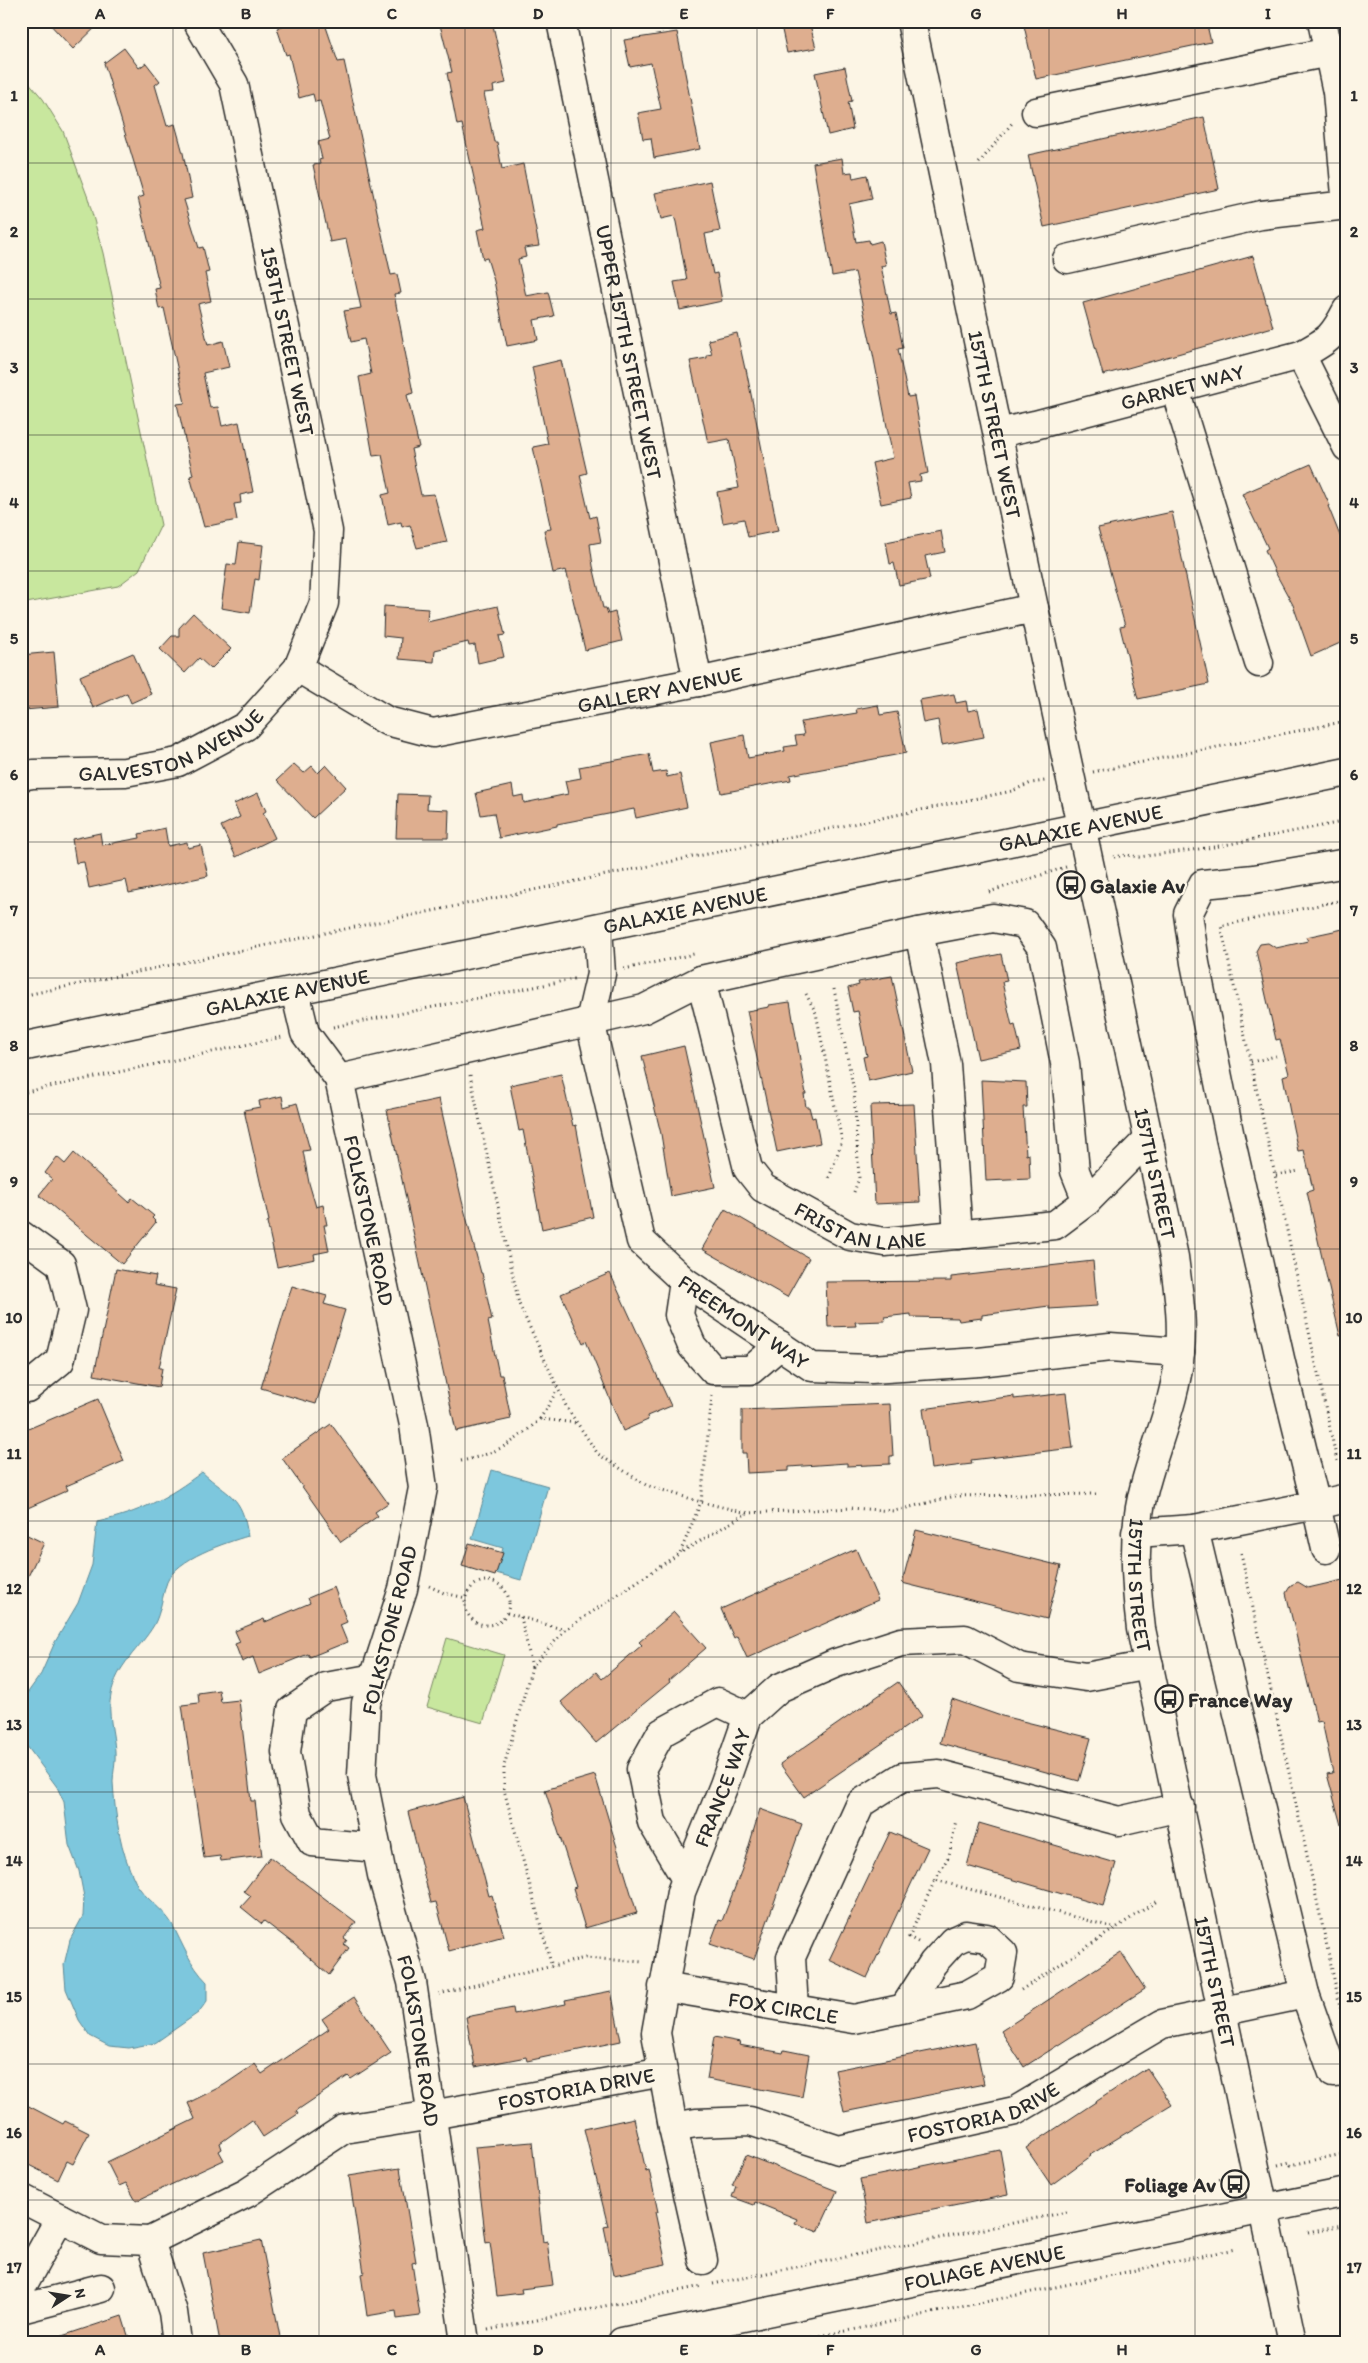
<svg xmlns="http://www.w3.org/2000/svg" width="1368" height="2363" font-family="Itim,sans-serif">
<rect width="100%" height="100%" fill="#fcf5e5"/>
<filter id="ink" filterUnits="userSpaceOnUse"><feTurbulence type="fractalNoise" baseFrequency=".02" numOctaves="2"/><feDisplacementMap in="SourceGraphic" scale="10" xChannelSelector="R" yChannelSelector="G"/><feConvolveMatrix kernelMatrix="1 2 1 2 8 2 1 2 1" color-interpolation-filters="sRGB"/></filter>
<g filter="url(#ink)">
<g fill="#c8e79e" stroke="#7a8964">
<path d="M21,73L43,99L63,131L88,198L103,253L161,525L139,570L118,586L21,604Z"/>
<path d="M447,1638L504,1655L483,1723L427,1707Z"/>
</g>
<g fill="#7dc7dd" stroke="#5c8996">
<path d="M492,1470L548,1486L521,1580L496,1573L503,1548L472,1539Z"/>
<path d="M202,1472C229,1497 242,1494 248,1536C225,1543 177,1558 167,1582C162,1596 161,1612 154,1625C140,1649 116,1665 111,1695C107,1713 114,1733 115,1751C116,1762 113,1772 113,1782C115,1815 120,1851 135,1881C143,1898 163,1908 172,1924C183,1945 190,1965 207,1982V2001L198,2013L155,2043L129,2048L109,2046L90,2036L79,2020L66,1989L64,1965L70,1940L83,1916L84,1897L79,1871L69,1845L64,1802L57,1787L21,1738V1702L41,1674L55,1642L78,1603L92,1565L97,1522C139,1513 168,1498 202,1472Z"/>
</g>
<g fill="#deae8f" stroke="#2b2b2b">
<path d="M47,21H102L73,49Z"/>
<path d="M295,21H324L338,62L344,61L391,275L397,274L401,293L394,294L413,393L407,395L419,447L411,449L421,495L434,494L447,542L417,548L410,525L402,527L401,522L388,525L382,495L390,493L382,455L373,456L359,377L371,374L364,339L351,342L344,311L361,308L346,239L330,242L313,165L320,164L319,160L322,159L318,142L330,139L320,101L315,102L313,94L299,98L289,54L286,55L277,28Z"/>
<path d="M439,21H492L506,83L493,86L494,92L484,93L494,142H497L502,169L523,164L539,246L524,248L526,257L518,259L526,296L548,292L554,316L534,320L538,340L507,346L494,281L487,258L483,259L477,230L485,228L462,124L457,125L447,73L452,72Z"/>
<path d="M780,21H809L816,48L787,53Z"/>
<path d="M1023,21H1206L1211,42L1036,79Z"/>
<path d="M677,32L700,149L654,158L651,138L643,139L638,113L661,109L651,63L630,67L624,40Z"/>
<path d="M124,48L139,68L146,63L160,81L155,85L167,126L175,124L183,153L192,198L184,200L199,248L203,247L209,272L205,273L211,301L198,304L208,345L223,341L229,367L203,373L210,408L218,407L222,426L239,422L253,492L240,495L241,503L234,504L237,520L204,527L190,476L193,475L177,404L185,403L164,308L159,309L155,289L160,288L138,198L144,196L104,63Z"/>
<path d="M845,67L852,101L848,102L853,129L828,135L815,73Z"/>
<path d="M1204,117L1219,189L1044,227L1028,155Z"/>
<path d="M842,158L844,173L852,172L853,178L867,175L872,199L849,204L856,242L869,240L870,244L881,241L886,265L881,266L891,314L896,313L903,348L898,349L908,397L914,396L928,473L920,475L921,481L908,483L911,498L881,504L872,463L893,458L873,354L855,272L832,276L813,163Z"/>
<path d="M710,181L720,231L705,234L713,274L717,273L722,301L680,310L674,282L687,280L676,222L674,216L661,219L655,193Z"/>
<path d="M1253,256L1273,327L1103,375L1083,303Z"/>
<path d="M737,333L745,369H746L778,531L748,537L744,519L723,523L717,492L739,488L729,439L708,443L690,361L707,358V355L712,354L708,340Z"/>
<path d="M561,360L587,473L580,475L590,518L596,516L601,542L590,544L593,566L603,608H606L608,614L615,612L622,641L585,650L566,570L553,573L544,530L551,529L533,447L548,444L532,367Z"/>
<path d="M1311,464L1330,506H1328L1347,553V640L1311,656L1293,605L1275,572L1265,550L1268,548L1242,494Z"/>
<path d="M1172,512L1209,684L1138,699L1120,627L1125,626L1098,528Z"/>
<path d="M941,531L945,552L925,556L930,579L899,585L894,563L890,564L886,542Z"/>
<path d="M239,542L263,545L259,580L255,579L250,613L221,608L227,564L236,565Z"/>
<path d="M384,606L428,609L427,622L498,606L505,635L499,636L504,657L478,663L475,645L469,646L468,642L435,650L434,662L399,659L401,638L383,636Z"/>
<path d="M193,613L231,649L211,669L199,658L185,673L160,649L172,636H179V628Z"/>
<path d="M54,652L59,707L24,710L21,655Z"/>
<path d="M133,653L151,694L131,703L127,693L93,708L80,676Z"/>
<path d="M954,694L956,703L966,701L968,711L978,709L984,737L942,745L938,720L923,723L919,700Z"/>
<path d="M878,705L880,715L897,712L906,753L790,775L791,780L721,793L711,742L744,735L748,758L785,751L784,747L797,745L795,736L804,735L801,722L857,713L856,709Z"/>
<path d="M649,754L653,773L666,771L667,777L680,774L687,807L636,818L634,809L557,824V826L499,838L494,813L481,815L476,793L512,785L514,797L523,795L524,803L568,794L565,781L581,778L579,767Z"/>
<path d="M294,764L304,773L312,766L318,773L326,765L346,787L313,818L277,780Z"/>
<path d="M258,793L266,811L263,813L275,838L236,857L221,826L240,817L234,804Z"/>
<path d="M398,794L428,795L427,809L449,810L448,838H396Z"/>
<path d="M165,828L168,846L187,842L188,848L201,845L208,876L129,893L126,880L89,888L84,862L76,863L72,839L100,833L102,845L140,838L139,834Z"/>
<path d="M1343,929L1344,933H1347V1335L1340,1336L1307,1192L1313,1190L1304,1150L1298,1151L1293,1128L1283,1076L1289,1074L1280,1039L1276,1040L1256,951L1260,944L1268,943L1276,948L1308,941L1306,937Z"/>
<path d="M1001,954L1007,981L1002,982L1012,1026L1015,1025L1021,1050L978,1059L957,963Z"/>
<path d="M892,976L912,1071L868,1081L863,1057L867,1056L858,1011L853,1012L848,988L859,985L858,982Z"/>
<path d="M790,1002L806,1094H804L806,1107H809L812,1118L815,1117L820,1143L777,1152L747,1011L769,1007V1005Z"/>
<path d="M684,1046L715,1187L671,1196L661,1134L642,1056Z"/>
<path d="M561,1074L573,1126L576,1125L593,1217L542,1229L523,1130L519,1131L510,1085Z"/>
<path d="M981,1080L1026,1082L1027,1107H1023L1026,1155L1029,1154L1030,1179L986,1181Z"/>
<path d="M282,1096L284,1107L297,1103L310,1150L303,1151L309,1183L316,1207L323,1205L327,1225H324L329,1251L314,1254L315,1259L277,1267L267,1222L269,1221L244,1110L260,1107L259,1101Z"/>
<path d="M439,1099L462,1201L481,1273H482L492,1320L488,1321L499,1375H502L511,1419L456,1431L387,1110Z"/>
<path d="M914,1104L920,1202L875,1204L870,1107L873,1105Z"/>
<path d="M74,1153L129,1202L132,1198L154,1216L152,1218L156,1222L122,1264L39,1195L52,1179L45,1173L57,1157L65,1164Z"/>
<path d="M725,1209L809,1258L787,1297L702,1249Z"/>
<path d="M1093,1261L1097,1306L1049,1309V1306L982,1315V1318L959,1321L958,1318L911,1317V1314L884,1317L885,1321L855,1322L856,1326L828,1327L826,1282L951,1281V1277Z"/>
<path d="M116,1269L156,1276L154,1285L176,1289L159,1368H162L159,1387L94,1375Z"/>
<path d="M610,1273L671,1406L647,1416L648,1420L623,1431L586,1341L583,1343L561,1294Z"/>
<path d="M292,1286L327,1296L324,1304L345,1310L316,1404L261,1388Z"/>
<path d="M1066,1393L1073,1448L971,1460L972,1464L931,1469L923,1409L1014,1396V1399Z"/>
<path d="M98,1399L124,1461L66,1486L68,1490L21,1511V1432Z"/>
<path d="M890,1404L893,1456H890V1464L847,1466V1463L789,1467V1471L747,1473L746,1453H742V1410Z"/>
<path d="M331,1424L388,1503L375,1512L378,1516L341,1542L282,1458Z"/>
<path d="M916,1530L1061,1566L1047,1619L902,1583Z"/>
<path d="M21,1532L44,1543L21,1591Z"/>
<path d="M469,1543L503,1553L495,1576L462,1566Z"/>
<path d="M856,1549L878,1600L747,1658L737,1636L734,1638L721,1609Z"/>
<path d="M1347,1579V1824L1341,1825L1327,1774L1333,1773L1322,1721L1317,1722L1286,1593L1291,1585L1298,1582L1308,1588Z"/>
<path d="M334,1587L347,1622L340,1625L347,1642L310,1657L308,1654L259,1674L253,1657L242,1662L235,1644L240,1642L235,1631L264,1619L265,1622L310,1603L308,1598Z"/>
<path d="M674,1612L706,1648L669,1680L670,1682L596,1743L561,1702L596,1672L602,1679L642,1645L639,1642Z"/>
<path d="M898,1682L922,1716L804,1797L780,1764Z"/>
<path d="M219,1690L221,1702L239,1700L251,1801H255L262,1856L221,1861L220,1856L204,1858L182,1705L199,1703L198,1693Z"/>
<path d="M952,1699L998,1715L1091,1738L1079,1781L940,1743Z"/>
<path d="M595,1775L637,1913L585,1928L573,1888L576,1887L545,1790Z"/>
<path d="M463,1797L489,1896L492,1895L504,1936L449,1951L436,1902L431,1903L408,1812Z"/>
<path d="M760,1809L802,1824L754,1959L710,1944L719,1920L722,1921L742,1869Z"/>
<path d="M979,1823L1116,1863L1103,1906L967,1866Z"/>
<path d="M890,1832L928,1848L867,1978L829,1960Z"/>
<path d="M270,1857L356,1922L344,1938L347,1940L344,1944L349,1948L329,1975L294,1944L264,1921L262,1924L241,1907L251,1896L244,1891Z"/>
<path d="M1121,1952L1145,1989L1024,2067L1001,2031Z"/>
<path d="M611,1991L621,2041L527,2061L526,2057L475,2067L466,2017L513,2008L514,2014L566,2004L565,2000Z"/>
<path d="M354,1997L391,2053L351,2079L348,2076L296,2111L298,2114L263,2137L252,2120L220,2143L222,2149L219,2151L224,2160L136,2201L126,2183L119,2186L107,2162L195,2119L188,2103L224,2085L255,2064L262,2074L329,2029L322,2019Z"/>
<path d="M714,2037L740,2042L739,2045L783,2053L784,2050L809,2055L802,2097L707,2079Z"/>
<path d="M975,2042L984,2084L844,2112L835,2070Z"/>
<path d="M1147,2068L1172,2105L1090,2155L1091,2156L1051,2185L1026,2148Z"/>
<path d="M21,2102L63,2124L65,2121L89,2133L73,2164L67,2161L58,2180L21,2161Z"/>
<path d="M634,2118L646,2171L649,2170L658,2212H655L666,2264L614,2275L604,2227L608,2226L584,2129Z"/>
<path d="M532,2142L543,2242L547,2241L553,2285L521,2289L522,2293L497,2296L490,2242L486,2243L475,2147Z"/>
<path d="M1000,2150L1008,2195L868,2223L860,2179Z"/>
<path d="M746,2155L837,2191L818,2232L795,2223L797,2219L755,2202L754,2205L732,2197L736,2186L732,2185Z"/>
<path d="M400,2168L416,2262L412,2263L420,2316L397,2319L396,2311L367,2316L361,2274L364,2273L349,2176Z"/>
<path d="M261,2240L281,2342H220L203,2253Z"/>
<path d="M122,2316L130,2342H56V2338Z"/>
</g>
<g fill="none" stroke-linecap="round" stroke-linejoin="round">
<g stroke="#2b2b2b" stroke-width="31">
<g id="minor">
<path id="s1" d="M561,21L698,682"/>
<path id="s2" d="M911,21L1034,608L1174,1257C1178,1289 1183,1320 1180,1352C1176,1399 1157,1440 1145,1485C1132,1532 1135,1581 1141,1629L1292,2342"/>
<path d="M1322,21L1337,92L1347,207"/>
<path d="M1036,112L1329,52"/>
<path d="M1067,259L1261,215L1347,205"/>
<path d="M1301,355L1347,447"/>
<path d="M1175,389L1259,663"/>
<path id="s3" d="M998,433L1035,425L1301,355C1329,340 1333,337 1347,310"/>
<path id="s4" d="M298,668L387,721L433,733L698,682L1034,608"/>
<path id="s5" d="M21,776L33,774L125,772L178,762L246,726L298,668L324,603L328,531L234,84L197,21"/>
<path d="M1347,863L1254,879L1203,884L1188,914L1195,963L1230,1137L1281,1363L1316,1505L1347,1498"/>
<path id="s6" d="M598,928L601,974L590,1021L641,1241L684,1281L812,1367L871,1369L979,1362L1110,1347L1180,1352"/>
<path d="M919,932L946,1064L958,1235"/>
<path id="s7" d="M701,980L748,1169L763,1188L850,1236L885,1242L1055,1225L1087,1201L1148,1139"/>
<path id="s8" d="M295,991L305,1033L339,1079L414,1425L423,1488L403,1589L366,1703L362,1775L382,1875L412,1982L465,2342"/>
<path id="s9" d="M21,1047L1347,772"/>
<path d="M339,1079L644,1009L701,980L919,932L993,918L1025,924L1042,948L1065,1063L1075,1171L1087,1201"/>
<path d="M21,1235L61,1264L72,1310L60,1361L27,1388H21"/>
<path d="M684,1281L679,1315L692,1346L713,1370H751L780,1345"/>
<path d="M1194,1529L1305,1994L1333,2073L1347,2072"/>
<path d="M1136,1533L1194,1529L1316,1505L1326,1549"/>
<path d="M374,1678L326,1687L292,1710L286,1752L297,1814L312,1842L377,1848"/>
<path d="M686,1879L652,1822L641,1769L661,1733L718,1702L748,1716"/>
<path id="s10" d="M663,1987L854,2019L967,1995L999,1977L1003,1953L987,1938L966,1935L953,1941L933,1963L904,2008"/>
<path d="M794,2009L791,1957L861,1803L902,1777L939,1774L1119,1821L1180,1807"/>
<path id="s11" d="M663,2072L656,2033L681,1892L724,1785L748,1716L779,1688L836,1663L901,1642L965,1639L1019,1667L1086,1677L1149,1665"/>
<path d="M673,2127L703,2260"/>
<path d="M21,2198L101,2239L150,2241L173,2312L177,2342"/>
<path id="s12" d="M150,2241L247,2193L344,2129L432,2115L663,2072L673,2127L696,2123L750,2121L839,2150L1015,2111L1162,2024L1305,1994"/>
<path d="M21,2288L60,2218"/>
<path d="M21,2309L101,2288"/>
<path id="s13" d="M622,2342L1347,2192"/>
</g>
</g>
<g stroke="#2b2b2b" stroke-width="3" stroke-dasharray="1 4" stroke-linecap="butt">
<path d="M979,163L1013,122"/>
<path d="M1093,772L1347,721"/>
<path d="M1114,857L1126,855L1139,857L1214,847L1347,821"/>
<path d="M989,892L1066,867"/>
<path d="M624,969L694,954"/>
<path d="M834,989L854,1091L859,1178L854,1192"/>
<path d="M806,994L816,1013L842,1141L828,1181"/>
<path d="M21,996L1012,791L1031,783L1045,781"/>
<path d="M333,1027L574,979"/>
<path d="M1251,1062L1276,1056"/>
<path d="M470,1075L519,1304L567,1408L598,1454L646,1485L701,1502L747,1513L680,1553"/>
<path d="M21,1093L282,1037"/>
<path d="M1276,1175L1299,1171"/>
<path d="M540,1419L558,1389"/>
<path d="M461,1461C496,1454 514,1443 540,1419L577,1423"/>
<path d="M1337,1461L1221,926L1347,899"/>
<path d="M747,1513L851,1508L894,1511L955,1496L1097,1494"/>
<path d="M1241,1553L1343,2020"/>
<circle cx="487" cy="1603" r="22"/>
<path d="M429,1586L444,1593L466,1598"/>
<path d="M507,1613L565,1630"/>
<path d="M521,1617L532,1667L565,1630L680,1553L701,1502L712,1396"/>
<path d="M532,1667L504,1766V1790L552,1967"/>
<path d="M935,1880L949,1856L956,1820"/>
<path d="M918,1942L909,1937L935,1880L1116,1928"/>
<path d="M1021,1990L1157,1901"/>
<path d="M439,1994L585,1958L643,1962"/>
<path d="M1278,2165L1290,2162L1291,2165L1347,2153"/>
<path d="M1219,2179L1231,2176"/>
<path d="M1308,2233L1347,2225"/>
<path d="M713,2284L1067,2212"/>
<path d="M488,2330L702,2286"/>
<path d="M431,2342L440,2340"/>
<path d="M786,2342L852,2330L1235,2249"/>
</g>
<use href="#minor" stroke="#fcf5e5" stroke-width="28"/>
</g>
</g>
<path fill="none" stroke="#2b2b2b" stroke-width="1" stroke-opacity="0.55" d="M173,21V2342M319,21V2342M465,21V2342M611,21V2342M757,21V2342M903,21V2342M1049,21V2342M1195,21V2342M21,163H1347M21,299H1347M21,435H1347M21,571H1347M21,706H1347M21,842H1347M21,978H1347M21,1114H1347M21,1249H1347M21,1385H1347M21,1521H1347M21,1657H1347M21,1792H1347M21,1928H1347M21,2064H1347M21,2200H1347"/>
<defs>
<g id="bus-ring" transform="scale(1.4375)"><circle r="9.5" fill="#fcf5e5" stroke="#2b2b2b" stroke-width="1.5"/><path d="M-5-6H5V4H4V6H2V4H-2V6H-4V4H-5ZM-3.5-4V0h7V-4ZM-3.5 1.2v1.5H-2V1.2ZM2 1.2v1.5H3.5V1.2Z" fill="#2b2b2b"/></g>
</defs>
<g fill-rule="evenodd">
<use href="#bus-ring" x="1071" y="885"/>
<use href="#bus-ring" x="1169" y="1699"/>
<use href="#bus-ring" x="1235" y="2184"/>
</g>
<g text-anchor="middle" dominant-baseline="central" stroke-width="4.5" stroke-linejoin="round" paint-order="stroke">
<g font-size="21" fill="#2b2b2b" stroke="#fcf5e5">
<text transform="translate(288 341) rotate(78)">158TH STREET WEST</text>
<text stroke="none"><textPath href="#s1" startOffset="338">UPPER 157TH STREET WEST</textPath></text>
<text stroke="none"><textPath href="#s3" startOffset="190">GARNET WAY</textPath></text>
<text stroke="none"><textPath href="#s2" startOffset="412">157TH STREET WEST</textPath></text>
<text stroke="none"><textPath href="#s4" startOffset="382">GALLERY AVENUE</textPath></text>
<text stroke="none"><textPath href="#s5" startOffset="156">GALVESTON AVENUE</textPath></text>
<text stroke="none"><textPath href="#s9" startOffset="1082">GALAXIE AVENUE</textPath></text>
<text stroke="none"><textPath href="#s9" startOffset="678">GALAXIE AVENUE</textPath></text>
<text stroke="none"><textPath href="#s9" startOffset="272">GALAXIE AVENUE</textPath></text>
<text stroke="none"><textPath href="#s2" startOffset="1178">157TH STREET</textPath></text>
<text stroke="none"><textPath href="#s7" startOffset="326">FRISTAN LANE</textPath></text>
<text stroke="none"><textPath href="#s8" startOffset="245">FOLKSTONE ROAD</textPath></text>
<text stroke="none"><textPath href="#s6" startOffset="451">FREEMONT WAY</textPath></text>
<text stroke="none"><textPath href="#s2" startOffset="1598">157TH STREET</textPath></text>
<text transform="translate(389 1630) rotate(-76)">FOLKSTONE ROAD</text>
<text stroke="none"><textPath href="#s11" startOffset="295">FRANCE WAY</textPath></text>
<text stroke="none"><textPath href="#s2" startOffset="2002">157TH STREET</textPath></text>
<text stroke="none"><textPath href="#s10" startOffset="122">FOX CIRCLE</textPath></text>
<text stroke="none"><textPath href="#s8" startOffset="1085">FOLKSTONE ROAD</textPath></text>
<text stroke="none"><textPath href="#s12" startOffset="460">FOSTORIA DRIVE</textPath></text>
<text stroke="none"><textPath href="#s12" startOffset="925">FOSTORIA DRIVE</textPath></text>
<text stroke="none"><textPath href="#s13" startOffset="370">FOLIAGE AVENUE</textPath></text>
</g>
<g font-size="21" font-weight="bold" fill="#2b2b2b" stroke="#fcf5e5" text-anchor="start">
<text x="1090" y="885">Galaxie Av</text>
<text x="1188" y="1699">France Way</text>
<text x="1216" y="2184" text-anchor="end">Foliage Av</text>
</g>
</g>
<rect width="1368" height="2363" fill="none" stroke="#fcf5e5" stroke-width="55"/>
<g transform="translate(68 2296) rotate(78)" stroke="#fcf5e5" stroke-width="4" paint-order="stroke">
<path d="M0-4L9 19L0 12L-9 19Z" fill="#2b2b2b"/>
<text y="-8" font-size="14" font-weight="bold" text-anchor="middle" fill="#2b2b2b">N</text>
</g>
<rect x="28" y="28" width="1312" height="2308" fill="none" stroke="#2b2b2b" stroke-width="2"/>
<g font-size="16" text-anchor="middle" font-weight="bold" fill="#2b2b2b">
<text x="100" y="19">A</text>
<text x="246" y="19">B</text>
<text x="392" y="19">C</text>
<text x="538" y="19">D</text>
<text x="684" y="19">E</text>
<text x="830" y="19">F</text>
<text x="976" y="19">G</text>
<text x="1122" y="19">H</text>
<text x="1268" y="19">I</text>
<text x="14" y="101">1</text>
<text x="1354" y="101">1</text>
<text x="14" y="237">2</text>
<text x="1354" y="237">2</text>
<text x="14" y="373">3</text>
<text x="1354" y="373">3</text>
<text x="14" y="508">4</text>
<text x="1354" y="508">4</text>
<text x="14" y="644">5</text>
<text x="1354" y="644">5</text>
<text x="14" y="780">6</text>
<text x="1354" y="780">6</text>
<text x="14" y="916">7</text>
<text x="1354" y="916">7</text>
<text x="14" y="1051">8</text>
<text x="1354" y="1051">8</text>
<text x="14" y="1187">9</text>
<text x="1354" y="1187">9</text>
<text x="14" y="1323">10</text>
<text x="1354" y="1323">10</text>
<text x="14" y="1459">11</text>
<text x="1354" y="1459">11</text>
<text x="14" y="1594">12</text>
<text x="1354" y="1594">12</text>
<text x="14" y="1730">13</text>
<text x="1354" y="1730">13</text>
<text x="14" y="1866">14</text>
<text x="1354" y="1866">14</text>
<text x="14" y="2002">15</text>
<text x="1354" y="2002">15</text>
<text x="14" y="2138">16</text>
<text x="1354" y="2138">16</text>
<text x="14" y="2273">17</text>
<text x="1354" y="2273">17</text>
<text x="100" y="2355">A</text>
<text x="246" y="2355">B</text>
<text x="392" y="2355">C</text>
<text x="538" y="2355">D</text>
<text x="684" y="2355">E</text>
<text x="830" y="2355">F</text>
<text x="976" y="2355">G</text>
<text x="1122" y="2355">H</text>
<text x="1268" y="2355">I</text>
</g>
</svg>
